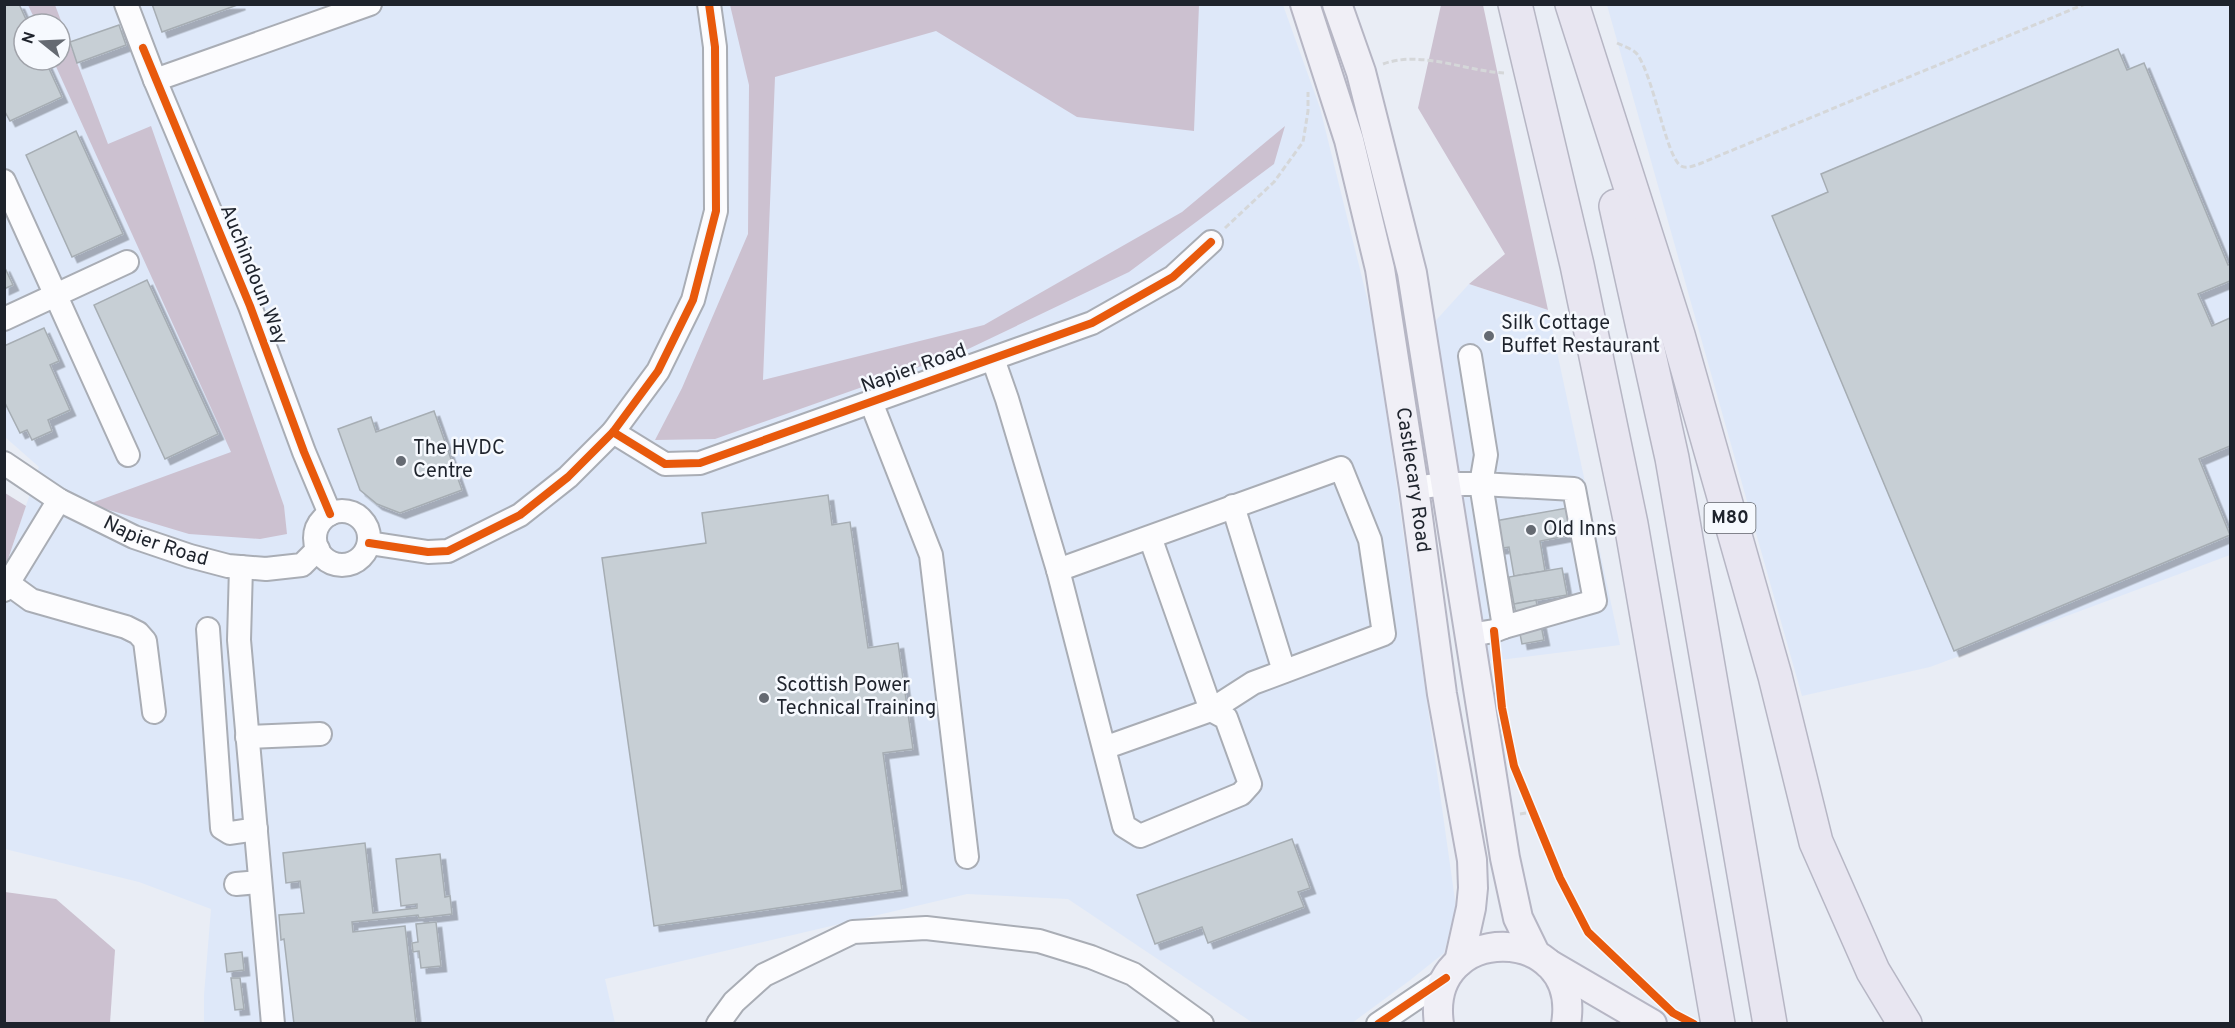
<svg xmlns="http://www.w3.org/2000/svg" width="2235" height="1028" font-family="Overpass,sans-serif">
<defs>
<filter id="shadow"><feDropShadow dx="5.5" dy="5.5" stdDeviation="0" flood-color="#0004"/></filter>
</defs>
<rect width="100%" height="100%" fill="#e9edf5"/>
<g fill="#dee8f9" fill-rule="evenodd">
<path d="M5,5H1283L1320,108L1374,326L1456,907L1444,953L1409,981L1352,1023H1253L1068,899L967,894L605,979L615,1023H204V995L211,909L139,882L5,849V568L39,467L5,437ZM24,24H60V60H24Z"/>
<path d="M1607,5H2230V555L1930,667L1802,696Z"/>
<path d="M1469,284L1548,310L1620,645L1483,662L1429,328Z"/>
</g>
<g fill="#ccc1d0">
<path d="M28,5H55L108,144L151,126L284,506L287,534L260,539L189,534L89,504L231,452L53,60H60V24H37Z"/>
<path d="M730,5H1199L1194,131L1077,117L936,31L775,77L763,380L984,325L1182,212L1285,126L1274,164L1129,272L964,351L715,439L655,440L682,388L748,234L749,85Z"/>
<path d="M1441,5H1483L1548,310L1469,284L1505,254L1418,108Z"/>
<path d="M5,493L26,506L5,568Z"/>
<path d="M5,892L56,899L115,950L110,1023H5Z"/>
</g>
<g fill="#c7cfd5" stroke="#a6adb3" stroke-width="1.5" filter="url(#shadow)">
<path d="M4,4H19L28,24H24V60H45L62,97L10,121L4,110Z"/>
<path d="M152,4H240L162,32Z"/>
<path d="M119,25L126,45L77,63L70,42Z"/>
<path d="M2118,49L2127,70L2144,63L2228,265L2230,264V281L2198,294L2212,326L2230,318V446L2199,459L2230,535L1954,651L1772,216L1828,192L1821,174Z"/>
<path d="M76,131L123,234L72,257L26,155Z"/>
<path d="M4,266L13,285L4,289Z"/>
<path d="M147,280L218,434L165,459L94,305Z"/>
<path d="M44,328L59,361L50,365L70,410L48,420L52,431L32,440L27,430L20,433L4,401V346Z"/>
<path d="M434,411L462,490L400,513L377,504L360,490L338,429L371,417L376,432Z"/>
<path d="M828,495L832,525L850,522L868,648L898,643L913,749L883,753L902,890L654,926L602,558L706,543L702,513Z"/>
<path d="M1567,508L1572,535L1540,541L1545,571L1514,576L1509,547L1483,551L1478,524Z"/>
<path d="M1562,568L1567,595L1514,604L1509,577Z"/>
<path d="M1536,600L1544,640L1522,644L1514,604Z"/>
<path d="M1292,839L1310,888L1298,892L1304,907L1208,943L1202,927L1155,944L1137,895Z"/>
<path d="M365,843L373,913L417,908V904L401,906L396,859L440,854L445,897L450,896L452,914L419,918L418,915L352,922L353,932L405,926L416,1024H294L284,939L281,940L279,915L304,913L300,881L286,883L283,853Z"/>
<path d="M436,922L441,966L421,968L419,951L413,952L412,943L418,942L416,924Z"/>
<path d="M242,952L244,970L227,972L225,954Z"/>
<path d="M231,978H240L244,1009L235,1010Z"/>
</g>
<g fill="none" stroke-linecap="round" stroke-linejoin="round">
<g stroke="#a9adb5" stroke-width="26">
<g id="minor">
<path d="M126,4L155,80L250,306L304,452L330,514"/>
<path d="M155,80L370,4"/>
<path d="M4,181L128,455"/>
<path d="M4,319L127,262"/>
<path d="M1470,356L1486,455L1481,484L1574,489L1595,601L1504,627"/>
<path d="M993,359L1007,399L1052,550L1058,570L1124,826L1140,836L1241,794L1250,784L1226,718L1211,710L1104,748"/>
<path d="M871,402L931,555L967,857"/>
<path d="M613,432L665,464L700,463L1092,323L1173,277L1211,242"/>
<path id="s1" d="M4,463L59,500L134,537L190,556L228,566L266,569L302,565L318,549"/>
<path d="M1414,488L1445,484H1481L1504,627L1494,631L1470,635"/>
<path d="M1233,506L1284,671"/>
<circle cx="342" cy="538" r="27"/>
<path d="M369,543L428,552L448,551L520,515L568,477L613,432L658,371L693,300L716,211L715,47L709,4"/>
<path d="M241,567L239,640L273,1024"/>
<path d="M1058,570L1341,468L1370,540L1384,634L1253,683L1211,710L1150,537"/>
<path d="M9,584L31,600L126,627L138,633L145,641L154,712"/>
<path d="M4,590L59,500"/>
<path d="M208,629L222,828L230,833L256,829"/>
<path d="M247,737L320,734"/>
<path d="M236,884L260,882"/>
<path d="M718,1024L734,1002L764,975L853,932L926,928L1039,941L1091,957L1133,974L1202,1024"/>
<path d="M1378,1024L1446,978"/>
</g>
</g>
<g stroke="#b6b6c4" stroke-width="32">
<g id="major">
<path id="s2" d="M1305,4L1349,140L1380,269L1414,488L1442,694L1472,860L1473,888L1471,908L1459,962"/>
<path d="M1337,4L1361,72L1412,273L1505,858L1518,918L1535,953"/>
<path d="M1549,964L1652,1024"/>
<path d="M1439,1024C1424,920 1583,922 1566,1024"/>
</g>
</g>
<g stroke="#b6b6c4" stroke-width="36">
<g id="highway">
<path d="M1515,4L1577,265L1631,524L1718,1024"/>
<path d="M1572,4L1678,335L1775,676L1816,842L1873,971L1905,1024"/>
<path d="M1616,206L1672,458L1770,1024"/>
</g>
</g>
<g stroke="#d5d7d9" stroke-width="3" stroke-dasharray="6 3" stroke-linecap="butt">
<path d="M1617,43C1623,46 1633,49 1637,54C1654,77 1666,157 1681,166C1686,169 1693,166 1699,164L2085,4"/>
<path d="M1383,64C1421,50 1465,71 1504,73"/>
<path d="M1225,228L1274,182L1303,142L1308,111V92"/>
<path d="M1520,814L1533,812"/>
</g>
<use href="#minor" stroke="#fcfcfe" stroke-width="22"/>
<use href="#major" stroke="#f0eff6" stroke-width="28"/>
<use href="#highway" stroke="#e8e6f1" stroke-width="33"/>
<g stroke="#f6f9fe" stroke-width="11">
<g id="cycleway">
<path d="M143,48L250,306L304,452L330,514"/>
<path d="M613,432L665,464L700,463L1092,323L1173,277L1211,242"/>
<path d="M369,543L428,552L448,551L520,515L568,477L613,432L658,371L693,300L716,211L715,47L709,4"/>
<path d="M1494,631L1502,708L1514,766L1560,878L1588,932L1673,1013L1694,1024"/>
<path d="M1378,1024L1446,978"/>
</g>
</g>
<use href="#cycleway" stroke="#e8590c" stroke-width="8"/>
</g>
<g fill="#656a72" stroke="#f6f9fe" stroke-width="2">
<circle cx="1489" cy="336" r="6"/>
<circle cx="401" cy="461" r="6"/>
<circle cx="1531" cy="530" r="6"/>
<circle cx="764" cy="698" r="6"/>
</g>
<g text-anchor="middle" dominant-baseline="central" stroke-width="5" stroke-linejoin="round" paint-order="stroke">
<rect fill="#f6f9fe" stroke="#5f636b" stroke-width="1.5" x="1704.5" y="503" width="51" height="30" rx="4.5"/>
<g font-size="18" font-weight="bold" fill="#1e232c">
<text x="1730" y="518">M80</text>
</g>
<g font-size="20" fill="#1e232c" stroke="#f6f9fe">
<text transform="translate(253 275) rotate(68)">Auchindoun Way</text>
<text transform="translate(914 369) rotate(-20)">Napier Road</text>
<text stroke="none"><textPath href="#s2" startOffset="489">Castlecary Road</textPath></text>
<text stroke="none"><textPath href="#s1" startOffset="172">Napier Road</textPath></text>
</g>
<g font-size="20" fill="#1e232c" stroke="#f6f9fe" text-anchor="start">
<text x="1501" y="324">Silk Cottage<tspan x="1501" dy="23">Buffet Restaurant</tspan></text>
<text x="413" y="449">The HVDC<tspan x="413" dy="23">Centre</tspan></text>
<text x="1543" y="530">Old Inns</text>
<text x="776" y="686">Scottish Power<tspan x="776" dy="23">Technical Training</tspan></text>
</g>
</g>
<rect width="2235" height="1028" fill="none" stroke="#1e232c" stroke-width="12"/>
<g transform="translate(42 42) rotate(288)"><circle r="28" fill="#f6f9fe" stroke="#a0a3aa" stroke-width="1.5"/>
<path d="M0-4.5L10 22L0 15L-10 22Z" fill="#656a72"/>
<text y="-9" font-size="16" font-weight="bold" text-anchor="middle" fill="#1e232c">N</text>
</g>
</svg>
